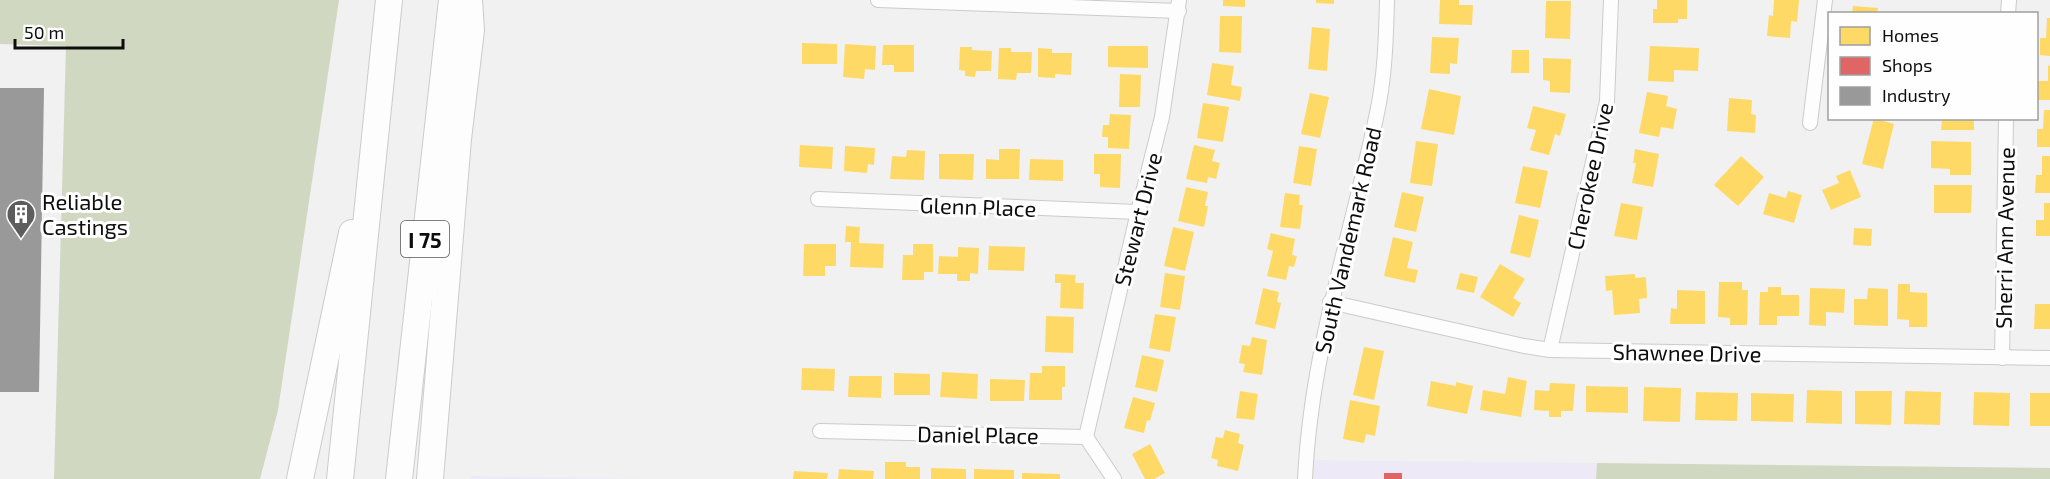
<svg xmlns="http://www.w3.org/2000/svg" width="2050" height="479" font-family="'Exo 2',sans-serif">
<rect width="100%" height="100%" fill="#f1f1f2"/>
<g fill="#ede9f6">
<path d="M1306,460L1597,463L1596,479H1305Z"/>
<path d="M472,476L648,479H471Z"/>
</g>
<g fill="#d1d8c1">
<path d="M0,0H339L278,410L260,479H54L66,46L0,44Z"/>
<path d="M1597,463L2050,468V479H1596Z"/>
</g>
<g fill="#ffd966">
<path d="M1223,0H1245V7L1223,6Z"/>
<path d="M1316,0H1334V4L1316,3Z"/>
<path d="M1440,0H1459V5H1473L1472,25L1439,24Z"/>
<path d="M1657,0H1687V19H1678V23H1653V9H1657Z"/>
<path d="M1774,0H1799L1797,22L1791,21L1790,38L1767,36L1769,15L1773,16Z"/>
<path d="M1546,1H1571L1570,39L1545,38Z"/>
<path d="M1853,6L1878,8L1877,14H1852Z"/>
<path d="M1220,16H1242L1241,53L1219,52Z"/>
<path d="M2047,18H2050V56L2040,55V38H2046Z"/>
<path d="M1312,27L1330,29L1327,71L1308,69Z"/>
<path d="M1432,37L1459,38L1457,64L1450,63V74L1430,73Z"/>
<path d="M802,43L837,44V64H802Z"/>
<path d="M845,44L876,46L875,70L865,69L864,79L843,77Z"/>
<path d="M883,45H914V72H894V65H882Z"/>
<path d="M1108,46H1148V68L1108,67Z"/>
<path d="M1650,46L1699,48L1698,71L1674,70V82L1648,81Z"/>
<path d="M960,47H972V50L992,51L991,71H976L975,77L965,76V71L959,70Z"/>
<path d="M999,48H1011V52H1032L1031,73H1017L1016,80L998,79Z"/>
<path d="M1038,48L1052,49V53H1072L1071,75L1055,74V78L1038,77Z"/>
<path d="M1512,50H1529V73H1511Z"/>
<path d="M1543,58L1571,59L1570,93L1550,92V81L1543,80Z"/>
<path d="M1212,63L1234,66L1231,85L1242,87L1240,101L1207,95Z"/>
<path d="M2048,65L2050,66V100H2038V81H2048Z"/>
<path d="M1120,74L1141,75L1140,107H1119Z"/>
<path d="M1429,89L1461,96L1454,135L1421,129Z"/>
<path d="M1647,92L1668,96L1666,106L1677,109L1673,129L1661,127L1659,137L1639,133Z"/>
<path d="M1310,93L1329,97L1320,138L1301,134Z"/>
<path d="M1729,98L1752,100L1751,114L1756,115L1755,133L1727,131Z"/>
<path d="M1203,103L1229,107L1223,142L1197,138Z"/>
<path d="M1533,106L1566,114L1560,136L1555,134L1549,155L1530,150L1536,130L1527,128Z"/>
<path d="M2044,110H2050V147H2037V129H2043Z"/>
<path d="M1110,114L1131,115L1129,149L1108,148V137H1102L1103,125H1109Z"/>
<path d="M1874,118L1894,124L1883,169L1862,164Z"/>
<path d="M1942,118H1974V130H1941Z"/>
<path d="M1416,141L1438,144L1432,186L1410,183Z"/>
<path d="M1931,141L1971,142V175H1950V169L1931,168Z"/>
<path d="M800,145L833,147L832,169L799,167Z"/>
<path d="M1194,145L1215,150L1212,161L1220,163L1216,179L1208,177L1207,183L1186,179Z"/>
<path d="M845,146L875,148L874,165L868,164L867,173L844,171Z"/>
<path d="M1299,146L1317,149L1311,186L1293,183Z"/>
<path d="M999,149H1020L1019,179H986V159L999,160Z"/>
<path d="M1635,149L1659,154L1653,187L1632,183L1636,163H1633Z"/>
<path d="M907,150L925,151L924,180L890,179L892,156L906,157Z"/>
<path d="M939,154H974L973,180L939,179Z"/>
<path d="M1094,154H1121L1120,188L1100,187V174H1094Z"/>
<path d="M1741,156L1764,177L1738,206L1714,185Z"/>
<path d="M2042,156H2050V193H2035L2036,175H2042Z"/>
<path d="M1030,159L1063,160V181L1029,180Z"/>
<path d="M1523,166L1548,171L1540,208L1515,203Z"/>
<path d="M1850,170L1861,197L1831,210L1822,190L1839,183L1836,176Z"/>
<path d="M1934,185H1972L1971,213H1934Z"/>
<path d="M1186,187L1208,192L1205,206H1208L1204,227L1178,221Z"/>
<path d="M1788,191L1802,195L1794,223L1763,214L1769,193L1786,198Z"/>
<path d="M1402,192L1424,197L1416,232L1394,227Z"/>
<path d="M1285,193L1300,195L1299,205H1303L1300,229L1280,227Z"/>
<path d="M1621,203L1643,207L1637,240L1614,236Z"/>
<path d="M2044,203H2050V236H2036V220H2044Z"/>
<path d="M1519,215L1539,220L1530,258L1510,253Z"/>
<path d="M846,226L860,227L859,243L884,244L883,268L850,267L851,242H845Z"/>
<path d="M1173,227L1194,232L1185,271L1164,266Z"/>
<path d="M1854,228L1872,229L1871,246L1853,245Z"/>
<path d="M1271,233L1295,239L1292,255L1297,256L1294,267L1289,266L1286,280L1267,276L1273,251L1267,249Z"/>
<path d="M1393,237L1413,242L1407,268L1418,270L1415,283L1384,276Z"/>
<path d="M804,244H836V266H825V276H803Z"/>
<path d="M913,244H933V272H924V280H902L903,255H913Z"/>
<path d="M989,246L1025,247L1024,271L988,270Z"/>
<path d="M958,247L979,248L978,274L970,273V281H957V274H938L939,256L958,257Z"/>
<path d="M1500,264L1525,279L1513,298L1521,303L1513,317L1480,297Z"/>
<path d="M1165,273L1185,276L1180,310L1160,307Z"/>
<path d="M1460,273L1478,277L1474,293L1456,289Z"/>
<path d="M1055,274L1076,275L1075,283H1084L1083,309L1060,308L1061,283H1055Z"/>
<path d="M1635,274V278L1646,277L1647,298L1639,299L1640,313L1614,315L1612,290L1606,291L1605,276Z"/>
<path d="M1719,282H1742V290H1748L1747,325H1730V318L1718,317Z"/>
<path d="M1898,284H1910V292L1927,293V327H1909V320L1897,319Z"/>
<path d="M1768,287H1781V295H1799V316H1777V325H1759L1760,292H1768Z"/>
<path d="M1263,288L1279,292L1277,302L1281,303L1275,329L1255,324Z"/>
<path d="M1810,288L1845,289L1844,313L1826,312V326L1809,325Z"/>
<path d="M1868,288L1888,289V326L1854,325V299H1867Z"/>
<path d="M1677,290L1705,291V324H1670L1671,308L1677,309Z"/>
<path d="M2035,304H2050V329H2034Z"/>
<path d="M1155,314L1176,317L1170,352L1149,348Z"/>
<path d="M1046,316L1074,317L1073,353L1045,352Z"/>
<path d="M1252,337L1267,340L1262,375L1243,372L1245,364L1239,363L1242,345L1250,346Z"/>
<path d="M1364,347L1384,351L1374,400L1353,395Z"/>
<path d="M1142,355L1164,360L1157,392L1135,387Z"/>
<path d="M1042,366H1065V387H1062V400H1029L1030,373H1042Z"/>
<path d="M802,368L835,369L834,391L801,390Z"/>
<path d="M942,372L978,374L977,399L940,397Z"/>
<path d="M894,373L930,374V395H894Z"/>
<path d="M849,376H882L881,398L848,397Z"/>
<path d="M1508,377L1527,381L1521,417L1480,410L1483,390L1505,394Z"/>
<path d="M990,379L1025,380L1024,401H990Z"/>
<path d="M1431,381L1456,386V382L1473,386L1467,414L1427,406Z"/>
<path d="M1550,383L1575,384L1573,411H1561V417H1549V411L1534,410L1535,390L1549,391Z"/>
<path d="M1586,386L1628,387V413L1586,412Z"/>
<path d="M1644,387L1681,388L1680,422L1643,421Z"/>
<path d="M1807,390L1842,391V424L1806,423Z"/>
<path d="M1240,391L1258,394L1254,420L1236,418Z"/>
<path d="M1855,391H1892L1891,425L1855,424Z"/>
<path d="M1905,391L1941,392L1940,425L1904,424Z"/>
<path d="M1696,392L1738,393L1737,421L1695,420Z"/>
<path d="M1974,392L2010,393L2009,426L1973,425Z"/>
<path d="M1751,393L1794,394L1793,422L1751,421Z"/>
<rect x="2030" y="393" width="20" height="33"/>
<path d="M1133,397L1155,403L1150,421L1147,420L1144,433L1124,428Z"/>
<path d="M1350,400L1380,406L1375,436L1366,434L1364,443L1343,439Z"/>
<path d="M1225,430L1240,434L1238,443L1244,445L1238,471L1217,466L1218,460L1211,458L1216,437L1223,438Z"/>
<path d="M1150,444L1165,473L1154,479H1145L1132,454Z"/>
<path d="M885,462H906V467H920V479H885Z"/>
<path d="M931,468L966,469V479H931Z"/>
<path d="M839,469L874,471L873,479H838Z"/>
<path d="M974,469L1014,470V479H974Z"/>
<path d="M794,471L828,473L827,479H793Z"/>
<path d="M1022,473L1060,474V479H1022Z"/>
</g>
<rect fill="#e06666" x="1384" y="473" width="18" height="6"/>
<path fill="#999" d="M0,88H44L39,392H0Z"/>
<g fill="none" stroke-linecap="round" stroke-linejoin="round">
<g stroke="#cccbcc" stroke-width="16">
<g id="minor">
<path d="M878,0L1179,11"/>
<path d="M2008,14L2009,0"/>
<path d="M1810,123L1825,0"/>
<path d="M818,199L1138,212"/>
<path d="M1330,302L1524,346L1550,350L2050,358"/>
<path d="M1550,350L1607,101L1611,0"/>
<path d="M2002,358L2006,118"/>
<path d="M820,431L1086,437"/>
<path d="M1086,437L1138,212L1162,117L1179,0"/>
<path d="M1086,437L1114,479"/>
<path d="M1305,479C1311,351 1351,237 1377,113C1385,76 1386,38 1387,0"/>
</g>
</g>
<g stroke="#cccbcc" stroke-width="28">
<g id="motorway">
<path d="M300,479L352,233"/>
<path d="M340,479L389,0"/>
<path d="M399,479L452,0"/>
<path d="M430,479L458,139L471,30L469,0"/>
</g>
</g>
<use href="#minor" stroke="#fdfdfd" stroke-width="14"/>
<use href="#motorway" stroke="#fdfdfd" stroke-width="26"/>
</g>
<defs>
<g id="building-pin" transform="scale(1.5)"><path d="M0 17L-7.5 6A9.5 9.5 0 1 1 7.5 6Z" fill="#5d5d5e" stroke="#fefeff"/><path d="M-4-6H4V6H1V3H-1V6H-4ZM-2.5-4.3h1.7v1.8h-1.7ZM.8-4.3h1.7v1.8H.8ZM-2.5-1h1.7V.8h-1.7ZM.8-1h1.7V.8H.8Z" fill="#fff"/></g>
</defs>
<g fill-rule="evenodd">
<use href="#building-pin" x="21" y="214"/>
</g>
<g text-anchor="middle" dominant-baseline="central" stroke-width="6" stroke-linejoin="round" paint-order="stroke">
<rect fill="#fefeff" stroke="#565556" stroke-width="1.5" x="401" y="221" width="48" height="36" rx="4.5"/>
<g font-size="21" font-weight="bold" fill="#0e0d0e">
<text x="425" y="239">I 75</text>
</g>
<g font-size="22" fill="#0e0d0e" stroke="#fefeff">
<text transform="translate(1589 176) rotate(-78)">Cherokee Drive</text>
<text transform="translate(978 206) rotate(2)">Glenn Place</text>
<text transform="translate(1137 219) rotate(-76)">Stewart Drive</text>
<text transform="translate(2004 238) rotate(-89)">Sherri Ann Avenue</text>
<text transform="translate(1347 240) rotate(-77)">South Vandemark Road</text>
<text transform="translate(1687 352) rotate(1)">Shawnee Drive</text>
<text transform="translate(978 434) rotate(1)">Daniel Place</text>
</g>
<g font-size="22" fill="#0e0d0e" stroke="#fefeff" text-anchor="start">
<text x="42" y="201">Reliable<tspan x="42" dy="25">Castings</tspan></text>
</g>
</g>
<rect x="1828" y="12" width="210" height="108" fill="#fefeff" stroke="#9e9e9f" stroke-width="1.5"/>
<rect x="1840" y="27" width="30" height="18" fill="#ffd966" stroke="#9e9e9f" stroke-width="1.5"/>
<text x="1882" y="42" font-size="18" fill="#0e0d0e">Homes</text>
<rect x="1840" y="57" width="30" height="18" fill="#e06666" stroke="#9e9e9f" stroke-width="1.5"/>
<text x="1882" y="72" font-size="18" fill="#0e0d0e">Shops</text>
<rect x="1840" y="87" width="30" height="18" fill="#999999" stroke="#9e9e9f" stroke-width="1.5"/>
<text x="1882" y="102" font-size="18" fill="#0e0d0e">Industry</text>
<path d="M15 39v9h108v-9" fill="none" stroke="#0e0d0e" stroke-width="3"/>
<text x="24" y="39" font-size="18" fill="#0e0d0e" stroke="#fefeff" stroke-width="4.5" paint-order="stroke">50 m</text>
</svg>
